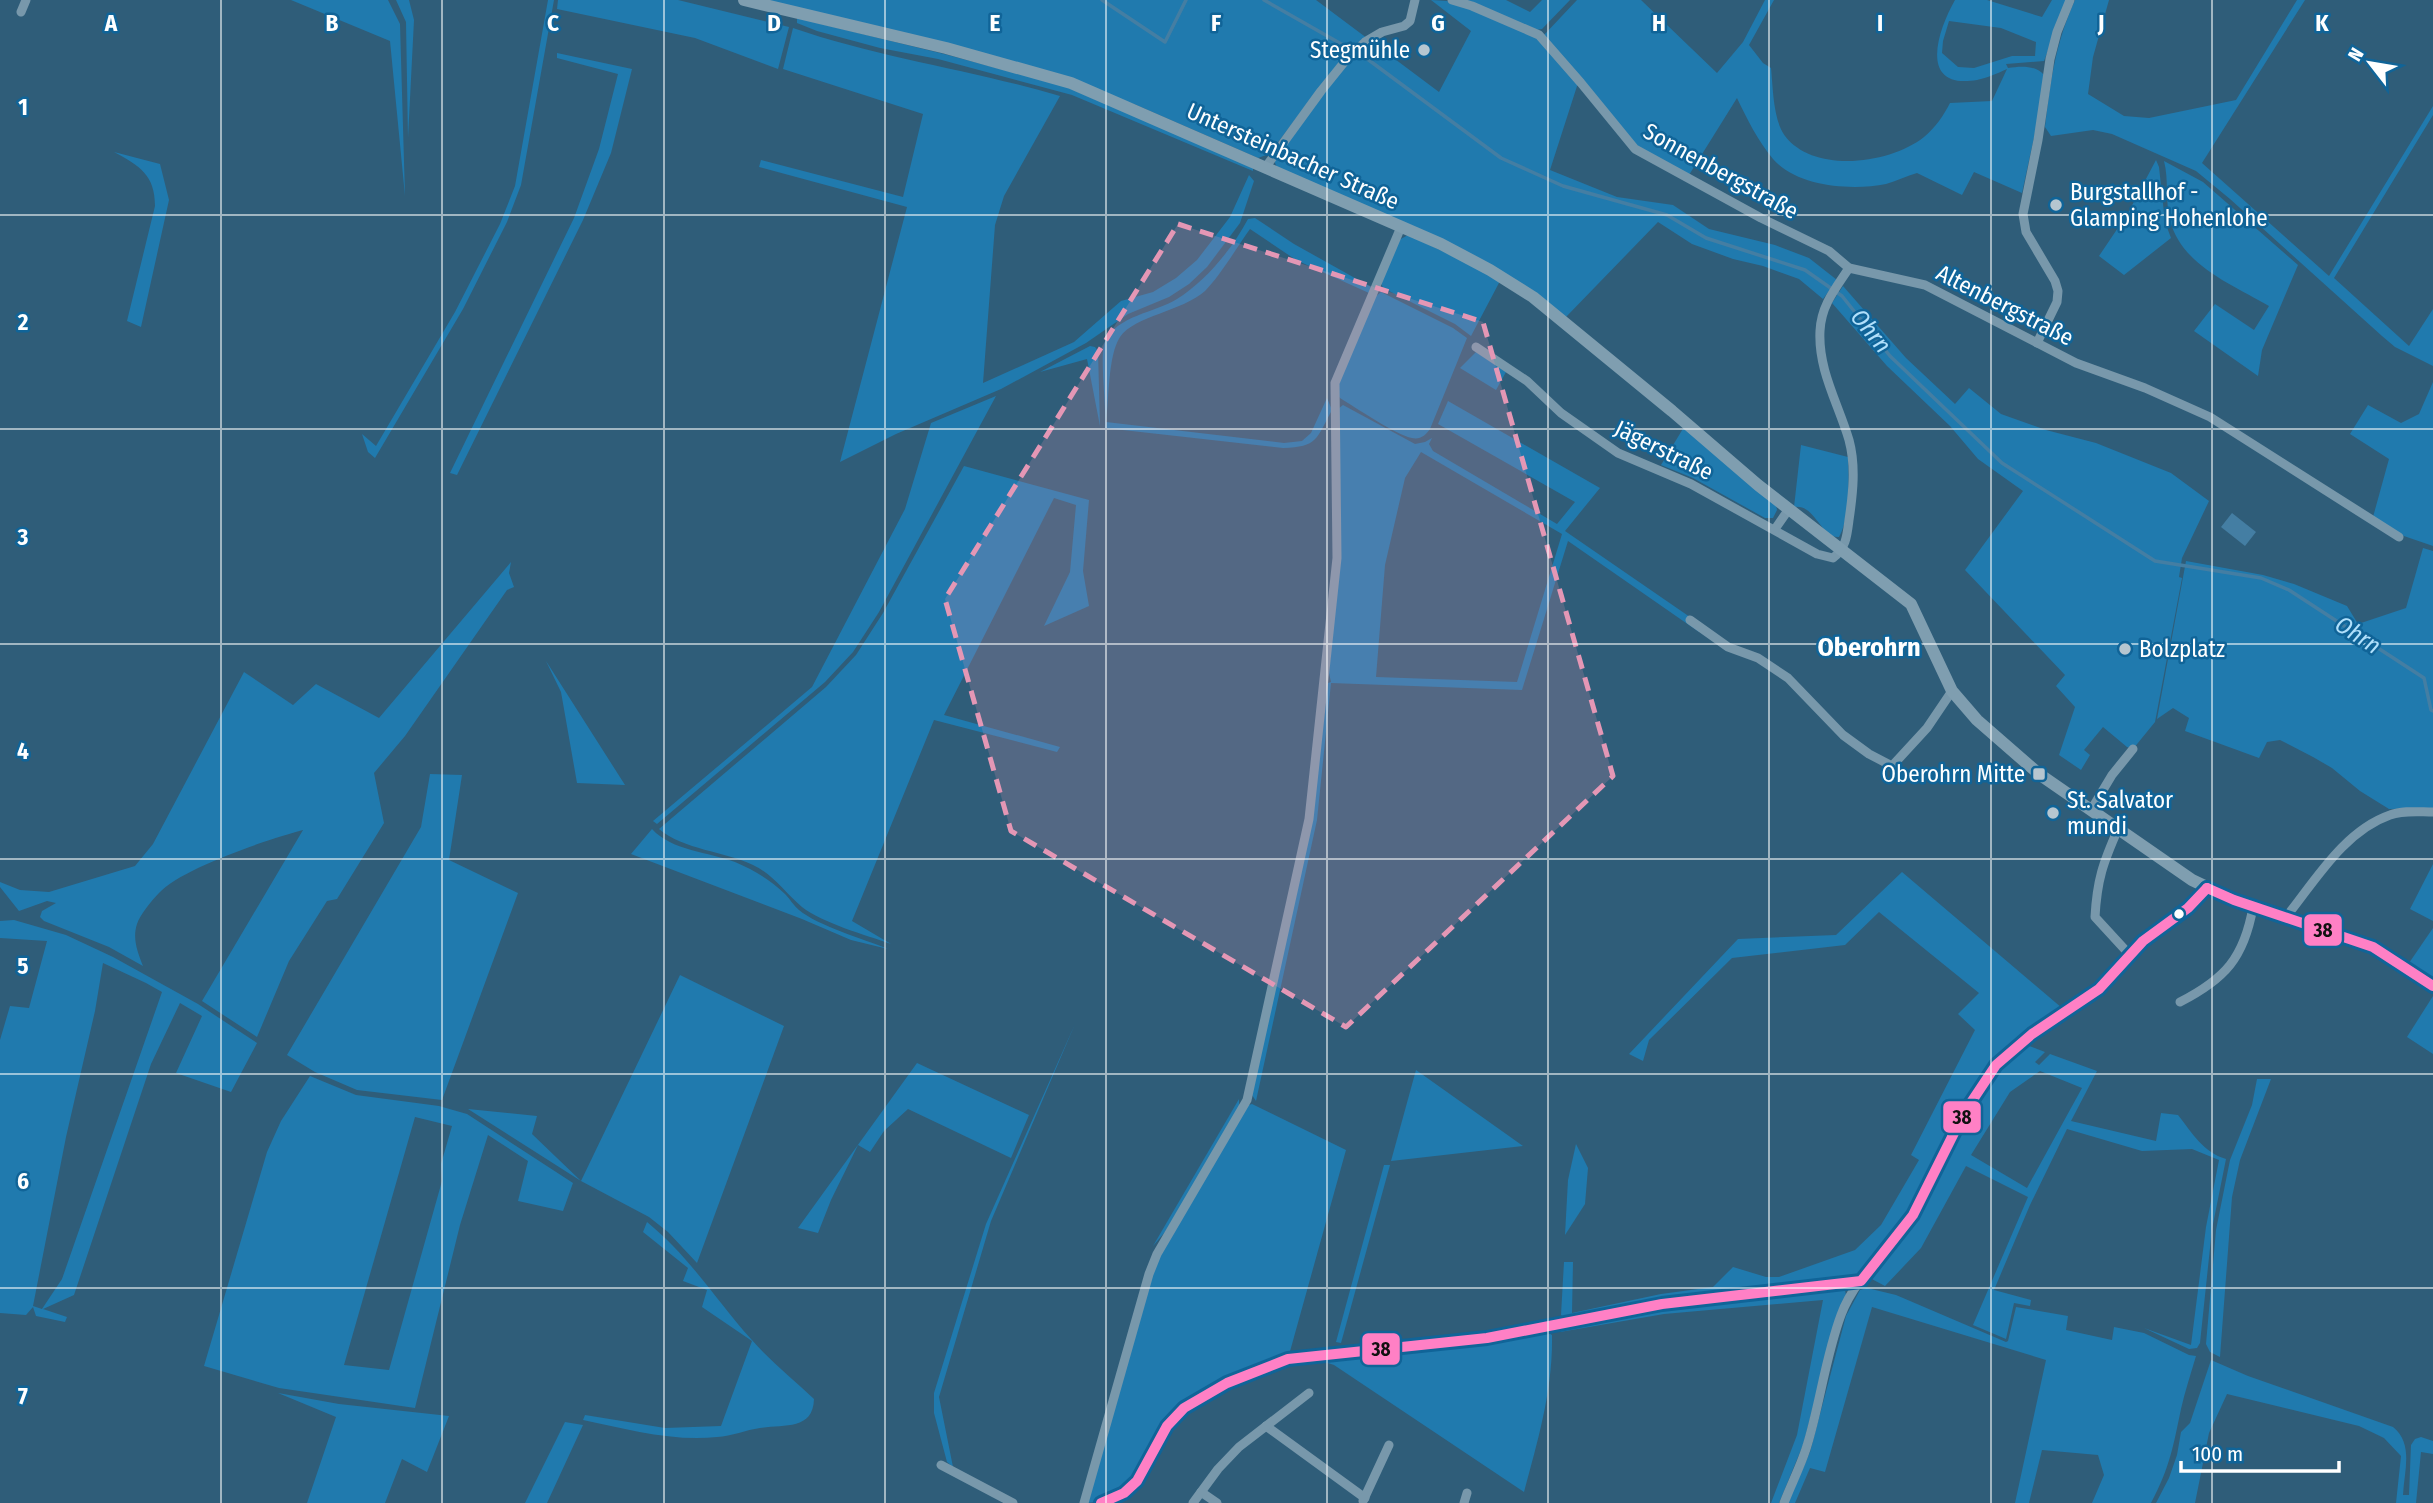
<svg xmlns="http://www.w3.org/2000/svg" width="2433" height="1503" font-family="'Fira Sans Condensed',sans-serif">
<rect width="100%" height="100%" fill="#2f5d79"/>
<g fill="#207aae" fill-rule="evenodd">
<path d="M291,0H388L400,24L405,196L390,41Z"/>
<path d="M396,0H409L414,20L408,138L406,22Z"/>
<path d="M548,0H554L521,185L507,222L463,309L375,458L368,452L362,434L376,446L455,312L500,224L515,186Z"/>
<path d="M558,0H678L789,27L778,69L695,38L557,9Z"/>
<path d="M762,0H1316L1439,92L1471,31L1431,0L1447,1L1471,9L1537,38L1578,83L1550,170L1617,197L1673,205L1709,229L1775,245L1809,258L1837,280L1823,299L1799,279L1763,266L1733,259L1692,244L1658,222L1566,317L1535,293L1277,168L1274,160L1316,92L1269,154L1258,158L1134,104Z"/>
<path d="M1460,0H1506L1530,12L1542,0H1570L1542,29L1536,30Z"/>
<path d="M1577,0H1641L1717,73L1743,42L1765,0H1774L1749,45L1763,63L1771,68C1773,87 1773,120 1785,136C1814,174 1890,164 1924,137C1935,128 1944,115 1950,103L1992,101L2007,69C1998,73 1987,78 1977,80C1917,90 1938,30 1955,0H1987L2042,17L2052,0H2067L2044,61L2006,64L2008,68C2021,66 2035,65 2044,75L2036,128L2022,193L1974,172L1962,195L1917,173C1907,176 1896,181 1886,184C1852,191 1797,187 1773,159C1758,141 1747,119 1737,98L1689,175L1636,146L1544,35ZM1949,21L2001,28L2036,42L2035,56H2012L1974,68L1958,67L1942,53L1943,41Z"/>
<path d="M2075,0H2109L2093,57L2088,94L2124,116L2149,118L2236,100L2297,0H2305L2202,163L2329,276L2433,106V115L2334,278L2409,346L2433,309V366L2395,347L2382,336L2230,199L2196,171L2112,134L2093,130L2051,136L2045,127C2051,79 2055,45 2075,0Z"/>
<path d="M797,18L944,54L1064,86L1253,167V171L1072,95L938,59L880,48L817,31L797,23Z"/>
<path d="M793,28C880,58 972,70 1060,96L1004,196L995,225L983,383L1074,342L1121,301L1153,292L1176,278L1197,260L1230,217L1249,175L1254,181L1240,223L1207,267L1189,284L1169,297L1128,314L1086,343L1001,389L896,434L840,462L907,207L759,167L761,160L903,197L923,114L783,69Z"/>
<path d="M557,53L632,69L611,153L583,220L457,475L450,473L574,218L599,149L618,74L557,58Z"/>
<path d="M114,152L160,164L169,200L141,327L127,321L155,206C155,175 140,166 114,152Z"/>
<path d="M2156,160L2159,167L2165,222L2171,238L2124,275L2099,256L2128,213Z"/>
<path d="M2164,161L2203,182L2298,265L2262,350L2258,376L2194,331L2215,304L2254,330L2269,306C2233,285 2181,265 2170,220C2165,201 2169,180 2164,161Z"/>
<path d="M1255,218L1294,244L1371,287L1369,293L1296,260L1250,229C1237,247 1220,276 1205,291C1183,311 1134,316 1120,337C1108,355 1109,399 1106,422L1284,443L1302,441L1311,433L1327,398L1332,410C1316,439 1318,447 1283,448L1105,428C1107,408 1099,356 1105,342C1117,315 1155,313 1177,299C1206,281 1232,249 1248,219Z"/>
<path d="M1408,235L1470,264L1500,281L1471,336L1455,324L1383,288L1381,283L1399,240Z"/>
<path d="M1843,286L1906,358L1955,404L1969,388L2001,414L2046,430L2096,443L2171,473L2209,501L2182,558L2179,577L2182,578L2155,722L2133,749L2127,747L2103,727L2084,750L2090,755L2081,770L2059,755L2075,707L2056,686L2065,675L1965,570L2023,491L1978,459L1950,426L1887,366L1832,303Z"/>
<path d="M1381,292L1453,328L1467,338L1430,429C1426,435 1420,440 1412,438C1396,435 1355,407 1340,398L1337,393L1339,382L1373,299Z"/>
<path d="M1090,346L1095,347L1098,351L1100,426L1087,359L1040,372Z"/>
<path d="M1476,352L1506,372L1496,390L1460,368Z"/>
<path d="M2433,382V546L2401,535L2373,517L2389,459L2350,434L2368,405L2401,423L2419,414Z"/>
<path d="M996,396L879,612L853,652L825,682L657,824L653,821L812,687L905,509L931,423Z"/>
<path d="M1448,401L1600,488L1565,531L1703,626L1699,632L1568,541L1522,690L1331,683L1317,820L1256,1101L1252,1095L1312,819L1328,683L1331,682L1329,673L1341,524L1338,409L1343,405L1415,444L1425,442L1432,438L1429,444L1433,451L1557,524L1575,502L1438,424ZM1421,452L1562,534L1517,682L1376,677L1385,565L1405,478Z"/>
<path d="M1684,427L1776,505L1777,510L1773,518H1765L1693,478L1661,465Z"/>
<path d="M1801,445L1848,457C1849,479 1850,518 1839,537C1820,538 1816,504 1794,507Z"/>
<path d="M964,466L1089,500L1083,571L1089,606L1044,626L1070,572L1076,505L1054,498L944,715L1060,747L1057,752L934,720L852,921L891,944C866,935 822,923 802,907C785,893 774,875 753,865C724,851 684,850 659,829L826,687L856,655L883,613Z"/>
<path d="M2423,548L2433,551V808L2389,809L2360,791L2332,768L2313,757L2280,740L2267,742L2259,758L2185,731L2189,718L2173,708L2157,719L2186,561L2263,575L2294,584L2347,606L2358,624L2406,608Z"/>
<path d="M511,562L509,573L514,587L507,590L405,736L374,773L384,823L337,899L327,901L289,961L257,1037L202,1001L303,830C269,839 182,868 159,893C152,900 140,915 137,924C132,939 138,953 143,966L109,947L44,921L40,917L42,911L56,903L47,901L19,911L0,887V882L20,890L49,892L135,866L153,844L244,672L293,705L316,684L379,718Z"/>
<path d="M546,661L625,785L577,783L561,692Z"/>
<path d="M430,774L462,775L449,860L518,893L442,1100L357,1090L315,1072L287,1055L421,827Z"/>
<path d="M652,829C672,851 709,852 735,862C754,870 770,880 785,894C790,899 794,906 799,910C818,926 864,939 888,949L851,940L802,919L631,854Z"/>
<path d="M2433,864V921L2410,909Z"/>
<path d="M1902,872L2062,1008C2024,1034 1994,1056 1970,1096C1938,1146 1921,1203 1882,1248C1872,1260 1865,1270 1851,1277L1661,1301L1566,1319L1561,1315L1564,1262H1573L1572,1313L1661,1294L1713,1287L1733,1267L1766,1277H1779L1855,1250L1881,1225L1919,1160L1911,1155L1975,1030L1958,1014L1979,993L1879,912L1845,945L1732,958L1649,1040L1643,1061L1629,1054L1738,939L1836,935Z"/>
<path d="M14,920L66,935L113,957L198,1004L257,1043L231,1092L176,1073L202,1016L180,1003L151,1064L74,1295L43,1309L67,1317L65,1322L36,1316L33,1307L26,1315L0,1313V1040L10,1006L29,1008L47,941L0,938V921ZM103,963L146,983L162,992L62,1279L42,1309L33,1306L66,1137L95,1011Z"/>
<path d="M2433,928V981L2409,963Z"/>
<path d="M680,975L784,1026L697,1263L668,1232L649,1217L581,1181L468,1109L537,1116L532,1134L581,1181Z"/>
<path d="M2433,996V1054L2407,1037Z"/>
<path d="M1075,1024L991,1221L939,1397L953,1467L947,1462L934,1413V1393L986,1224Z"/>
<path d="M2024,1044L2045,1052L2035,1062L2039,1065L2050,1054L2097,1071L2071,1121L2156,1141L2161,1113L2178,1115C2193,1134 2203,1152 2226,1159L2212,1229L2200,1343L2197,1348L2189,1349L2144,1328L2191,1345L2206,1227L2219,1160L2192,1149L2142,1151L2067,1129L2030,1205L1994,1290L2031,1300L2030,1306L2014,1303L2006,1339L1973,1325L2028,1197L1966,1166L1921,1248L1885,1286L1868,1277L1898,1243L1920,1211L1978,1101L1996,1071ZM2040,1071L2082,1088L2027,1188L1971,1155L2010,1092Z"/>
<path d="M917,1063L1029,1115L1011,1158L908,1109L884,1131L870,1152L858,1145L831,1200L818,1233L798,1228Z"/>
<path d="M1416,1070L1523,1146L1391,1161Z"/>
<path d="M310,1076L356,1095L439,1106L467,1114L573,1183L563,1211L518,1201L528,1161L488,1135L460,1225L415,1408L279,1388L204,1366L267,1152L281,1121ZM415,1117L452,1126L441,1164L442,1181L389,1370L344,1365Z"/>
<path d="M2257,1079H2271L2240,1160L2232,1197L2220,1357L2210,1352L2206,1344L2216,1230L2230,1160L2252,1105Z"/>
<path d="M1239,1099V1110L1165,1232L1153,1246Z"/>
<path d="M1252,1104L1346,1150L1289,1355C1279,1358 1267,1359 1258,1364C1233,1374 1187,1398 1169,1417C1143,1443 1145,1479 1107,1497C1100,1500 1094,1503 1086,1503L1151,1275L1159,1256L1246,1106Z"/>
<path d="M1576,1144L1588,1168L1585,1204L1565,1235L1568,1180Z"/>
<path d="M1384,1165H1390L1341,1343L1336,1342Z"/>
<path d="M647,1222C690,1257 715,1299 751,1339C770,1361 793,1379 814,1399C813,1431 783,1424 760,1428C746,1430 732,1436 717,1437C674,1442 626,1429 583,1420L585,1415L665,1428L721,1426L752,1341L702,1307L707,1290L683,1281L688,1268L643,1232Z"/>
<path d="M1840,1287L1845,1290L1846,1295L1838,1313L1803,1445L1779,1503H1771L1797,1435L1823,1300L1664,1314L1560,1332L1567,1326L1664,1307Z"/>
<path d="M1867,1288L1896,1295L2006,1342L2008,1341L2016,1307L2068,1316L2066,1330L2112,1340L2114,1327L2144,1333L2189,1355L2196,1356C2191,1373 2185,1391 2181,1409C2173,1447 2170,1467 2151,1503H2092L2104,1475L2098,1455L2042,1450L2029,1503H2015L2046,1360L1872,1307L1825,1472L1810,1468L1795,1503H1788L1810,1452L1846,1316L1860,1290Z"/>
<path d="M1545,1331L1552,1335C1553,1389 1538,1440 1524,1492L1334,1365L1313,1358Z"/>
<path d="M2211,1360L2248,1376L2393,1427C2414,1444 2404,1471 2403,1495H2409L2411,1445L2415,1439L2421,1437L2433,1441V1454L2421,1452L2416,1503H2396L2401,1456L2384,1438L2359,1426L2227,1394L2209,1433L2195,1503H2156L2169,1478L2177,1455L2181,1432L2190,1423Z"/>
<path d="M278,1393L339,1404L449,1416L427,1472L402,1459L385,1503H307L336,1417Z"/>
<path d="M565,1422L583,1425L547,1503H525Z"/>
</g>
<path fill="#447ea3" d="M2232,513L2256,532L2245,546L2221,527Z"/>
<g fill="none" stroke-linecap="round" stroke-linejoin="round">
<g stroke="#447ea3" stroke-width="3.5">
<path d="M1102,0L1165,42L1186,0"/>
<path d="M1264,0L1366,58L1501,158L1563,186L1667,215L1706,238L1805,270L1842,296L1890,356L2002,463L2155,561L2261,578L2289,590L2424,678L2431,710L2433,711"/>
</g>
<g stroke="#7898ab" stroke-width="9">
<path d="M1452,0L1472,6L1539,35L1581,83L1635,149L1761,218L1829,251L1849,268L1925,285L2076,363L2145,388L2210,417L2399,537"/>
<path d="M21,12L26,0"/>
<path d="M1265,168L1321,91L1346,60L1365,42L1382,32L1404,26L1410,21L1415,0"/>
<path d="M2037,343L2057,302L2058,291L2055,281L2026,232L2023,214L2038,140L2050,59L2057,32L2070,0"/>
<path d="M1476,347L1527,381L1561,413L1618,453L1691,484L1817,554L1833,558C1846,548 1847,536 1849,520C1853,493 1856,466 1849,440C1838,403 1818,370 1820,331C1821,306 1835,289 1849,268"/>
<path d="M1775,529L1789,509"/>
<path d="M1690,620L1728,647L1758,658L1788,678L1843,735L1869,754L1892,766L1927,728L1952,691"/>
<path d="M2091,810L2112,775L2133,749"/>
<path d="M2118,829C2103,863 2097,880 2095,917L2129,954"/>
<path d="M2286,917C2315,881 2344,831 2390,815C2403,810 2419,812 2433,812"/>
<path d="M2180,1002C2225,979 2244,958 2253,907"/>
<path d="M1266,1426L1365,1498"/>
<path d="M941,1465L1013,1503"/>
<path d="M1201,1492L1217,1503"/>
<path d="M1363,1501L1389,1445"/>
<path d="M1084,1503L1149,1274L1157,1254L1247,1100L1309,819L1337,558L1335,383L1401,227"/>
<path d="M1101,1503C1111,1499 1122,1495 1130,1488C1152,1471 1154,1438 1173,1418C1198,1392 1253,1370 1288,1359L1487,1338L1662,1304L1861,1281"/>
<path d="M1193,1503L1218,1469L1239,1447L1309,1393"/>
<path d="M1464,1503L1467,1493"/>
<path d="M1784,1503C1791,1485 1800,1467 1806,1449C1820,1405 1825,1358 1841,1315C1856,1274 1895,1245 1918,1207C1945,1162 1961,1109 1994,1067C2021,1032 2065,1015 2100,989C2118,975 2128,953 2146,938C2166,920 2191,910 2207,888"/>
</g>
<path stroke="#7f9eb0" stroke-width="12" d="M744,0L946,48L1071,83L1441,244L1490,270L1533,297L1672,411L1758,485L1911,604L1952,691L1977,720L2039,774L2192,880L2234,900L2373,947L2433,986"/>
<g stroke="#106498" stroke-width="16">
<g id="bus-1">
<path d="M2207,888L2234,900L2373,947L2433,986"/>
<path d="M1101,1503L1124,1493L1137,1481L1167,1426L1184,1408L1227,1383L1288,1359L1487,1338L1662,1304L1861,1281L1913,1215L1964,1113L1996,1065L2032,1034L2099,989L2143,941L2188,908L2207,888"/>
</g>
</g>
<use href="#bus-1" stroke="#ff80c5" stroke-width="10"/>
</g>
<path fill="#e497b5" fill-opacity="0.2" stroke="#e497b5" stroke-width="5" stroke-dasharray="14 9" stroke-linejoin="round" d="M1178,224L1483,322L1613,776L1346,1027L1011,831L945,599Z"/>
<path fill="none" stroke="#fff" stroke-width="2" stroke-opacity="0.55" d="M221,0V1503M442,0V1503M664,0V1503M885,0V1503M1106,0V1503M1327,0V1503M1548,0V1503M1769,0V1503M1991,0V1503M2212,0V1503M0,215H2433M0,429H2433M0,644H2433M0,859H2433M0,1074H2433M0,1288H2433"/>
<g fill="#b6c6d0" stroke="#106498" stroke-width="2.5">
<circle cx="1424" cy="50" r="7"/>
<circle cx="2056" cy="205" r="7"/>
<circle cx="2125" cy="649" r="7"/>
<rect x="2032" y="767" width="14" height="14" rx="3.5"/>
<circle cx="2053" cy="813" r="7"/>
</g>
<circle fill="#fff" stroke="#106498" stroke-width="2.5" cx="2179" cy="914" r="6"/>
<g text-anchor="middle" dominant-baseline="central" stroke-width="5" stroke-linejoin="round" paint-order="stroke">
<g font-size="23" fill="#fff" stroke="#106498" text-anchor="start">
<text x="1410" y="50" text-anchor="end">Stegmühle</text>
<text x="2070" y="192">Burgstallhof -<tspan x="2070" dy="26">Glamping Hohenlohe</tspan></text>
<text x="2139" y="649">Bolzplatz</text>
<text x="2025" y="774" text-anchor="end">Oberohrn Mitte</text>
<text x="2067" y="800">St. Salvator<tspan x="2067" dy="26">mundi</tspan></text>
</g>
<g font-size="23" fill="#fff" stroke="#106498">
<text transform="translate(1293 156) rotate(24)">Untersteinbacher Straße</text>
<text transform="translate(1721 171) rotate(29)">Sonnenbergstraße</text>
<text transform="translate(2005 305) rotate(27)">Altenbergstraße</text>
<text transform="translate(1664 450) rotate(26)">Jägerstraße</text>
</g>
<g font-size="24" font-style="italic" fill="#b1e0fb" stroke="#106498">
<text transform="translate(1871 331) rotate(51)">Ohrn</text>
<text transform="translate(2358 635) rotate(33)">Ohrn</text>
</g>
<g font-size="26" font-weight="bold" fill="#fff" stroke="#106498">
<text x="1869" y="647">Oberohrn</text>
</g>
</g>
<g font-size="23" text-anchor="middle" font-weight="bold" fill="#fff" stroke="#106498" stroke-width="5" stroke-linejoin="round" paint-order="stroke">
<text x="111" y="31">A</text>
<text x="332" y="31">B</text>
<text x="553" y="31">C</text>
<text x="774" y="31">D</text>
<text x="995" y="31">E</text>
<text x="1216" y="31">F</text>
<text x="1438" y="31">G</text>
<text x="1659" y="31">H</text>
<text x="1880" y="31">I</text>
<text x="2101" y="31">J</text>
<text x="2322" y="31">K</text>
<text x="23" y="115">1</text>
<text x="23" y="330">2</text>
<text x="23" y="545">3</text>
<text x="23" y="759">4</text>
<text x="23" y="974">5</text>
<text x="23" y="1189">6</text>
<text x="23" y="1404">7</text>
</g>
<g stroke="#106498" stroke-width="2.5">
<rect x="2303" y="913" width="40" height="34" rx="7" fill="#ff80c5"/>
<rect x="1942" y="1100" width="40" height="34" rx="7" fill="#ff80c5"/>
<rect x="1361" y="1332" width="40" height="34" rx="7" fill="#ff80c5"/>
</g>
<g font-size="19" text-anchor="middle" font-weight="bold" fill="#111">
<text x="2323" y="937">38</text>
<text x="1962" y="1124">38</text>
<text x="1381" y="1356">38</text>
</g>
<g transform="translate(2370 63) rotate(301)" stroke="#106498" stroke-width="5" paint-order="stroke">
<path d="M0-5L12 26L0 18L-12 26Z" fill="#ffffff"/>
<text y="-10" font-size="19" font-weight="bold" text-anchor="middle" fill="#ffffff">N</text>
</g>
<path d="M2181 1461v10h158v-10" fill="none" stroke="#ffffff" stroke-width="3.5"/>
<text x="2192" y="1461" font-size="21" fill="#ffffff" stroke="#106498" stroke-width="5" paint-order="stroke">100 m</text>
</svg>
